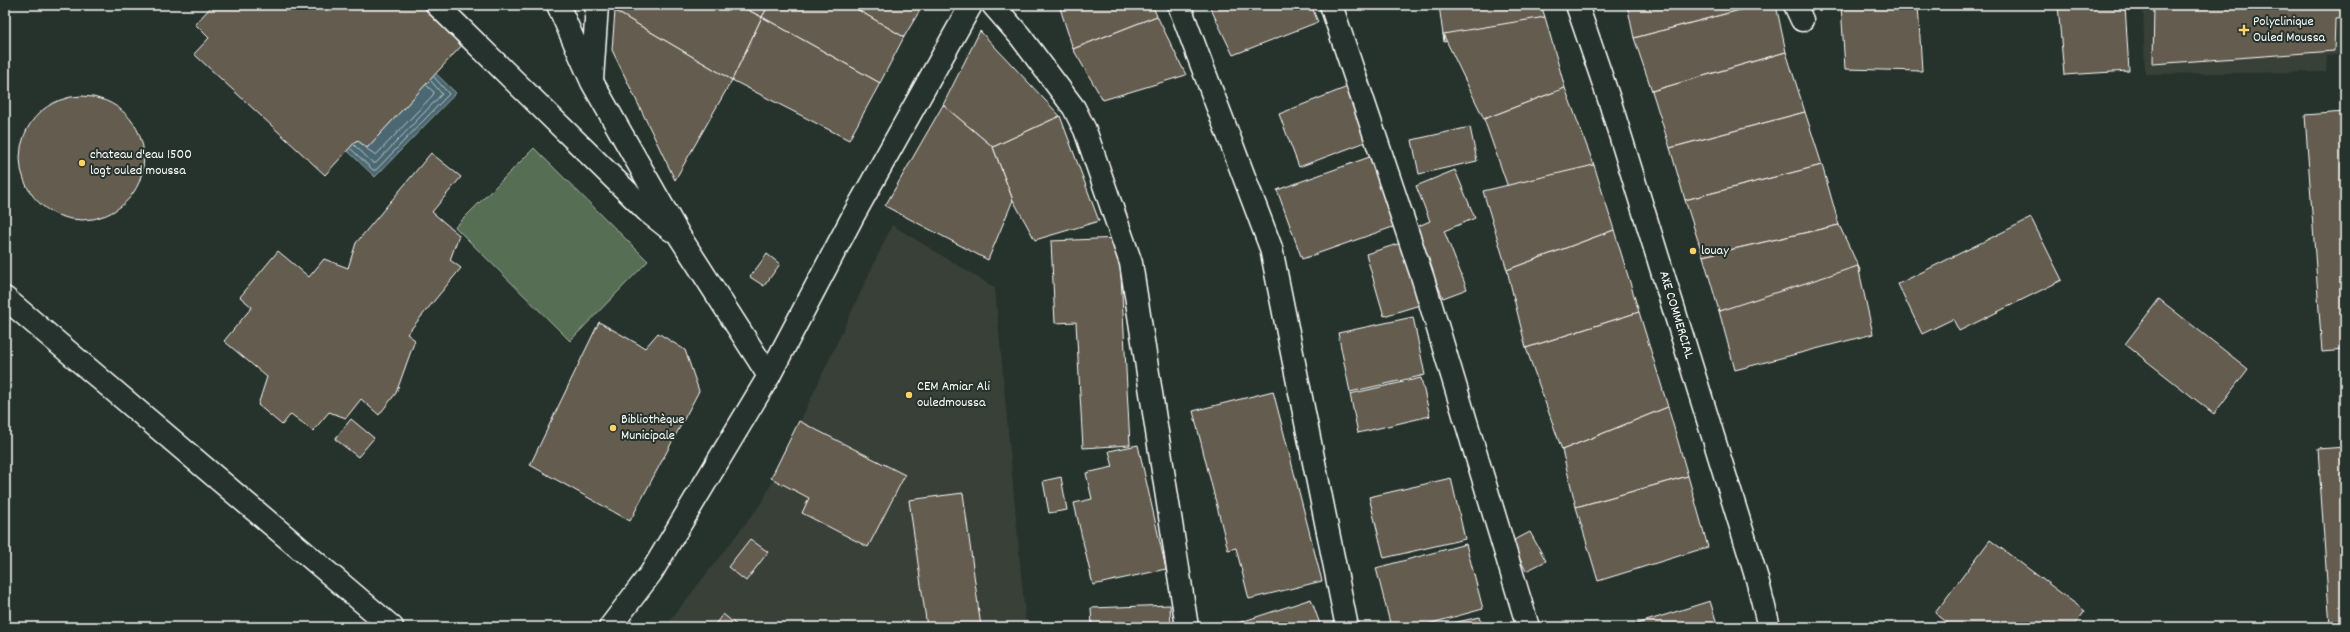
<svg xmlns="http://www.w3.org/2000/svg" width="2350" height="632" font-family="Dekko,sans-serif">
<rect width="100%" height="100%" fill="#26332d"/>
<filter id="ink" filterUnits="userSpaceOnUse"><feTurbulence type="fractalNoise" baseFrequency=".025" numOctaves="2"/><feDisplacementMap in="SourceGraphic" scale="8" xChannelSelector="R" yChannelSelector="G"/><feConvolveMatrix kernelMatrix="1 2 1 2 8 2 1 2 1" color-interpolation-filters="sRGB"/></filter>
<g filter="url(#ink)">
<g fill="#393f37">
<path d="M2143,5H2345V54L2327,56L2326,72L2145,74Z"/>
<path d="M892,225L995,288L1026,627H665L763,501Z"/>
</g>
<path fill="#566e53" stroke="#aab6a9" d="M534,148L648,261L570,341L455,227Z"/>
<path fill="#4c6872" stroke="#94a4aa" d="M365,5L456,93L375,177L242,50Z"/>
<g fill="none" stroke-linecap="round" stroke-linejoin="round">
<g stroke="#b7c3c7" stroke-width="1">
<path d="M354,145L373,163H376L442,94L431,81"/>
<path d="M351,149L373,170H376L449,94L434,77"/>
<path d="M367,149L376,155L433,95L434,92L426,85"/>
</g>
</g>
<g fill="#645b4f" stroke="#fff">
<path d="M213,5H425L465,42L367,148L357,140L325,175L194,54L209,38L195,24Z"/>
<path d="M616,5H738L762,17L732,80L615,11Z"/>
<path d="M738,5H769L762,17Z"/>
<path d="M769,5H850L904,37L880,83L762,17Z"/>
<path d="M850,5H923L904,37Z"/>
<path d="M1059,5H1152L1157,16L1073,49Z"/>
<path d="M1209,5H1311L1318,22L1233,55Z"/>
<path d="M1439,5H1541L1545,17L1444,42Z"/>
<path d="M1627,5H1759L1634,38Z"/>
<path d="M1759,5H1776L1786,52L1652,91L1634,38Z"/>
<path d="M1841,5H1918L1922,71L1845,69Z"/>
<path d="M2058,5H2125L2129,71L2064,75Z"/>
<path d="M2154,5H2345V18L2335,19L2334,51L2153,64Z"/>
<path d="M615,11L732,80L675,180L612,50Z"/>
<path d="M1157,16L1186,75L1103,100L1073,49Z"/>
<path d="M762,17L880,83L849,140L732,80Z"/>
<path d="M1545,17L1565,88L1484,119L1443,34Z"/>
<path d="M980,31L1060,116L993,147L943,105Z"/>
<path d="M1786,52L1805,112L1670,148L1652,91Z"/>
<path d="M1350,86L1371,140L1299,167L1279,114Z"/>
<path d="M1565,88L1594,165L1509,190L1484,119Z"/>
<circle cx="82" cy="158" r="62"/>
<path d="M943,105L993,147L1013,200L988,260L885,206Z"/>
<path d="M1805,112L1822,165L1685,200L1670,148Z"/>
<path d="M2345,112V350L2322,352L2305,115Z"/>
<path d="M1060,116L1099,221L1035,240L1013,200L993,147Z"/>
<path d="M1470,127L1477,161L1419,174L1412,140Z"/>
<path d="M431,153L461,177L432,212L459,235L450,260L461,268L407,334L415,340L396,393L379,415L361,399L346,418L329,412L313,431L291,414L282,425L258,405L267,377L224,341L252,307L240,297L278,251L309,277L324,259L348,268L356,243Z"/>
<path d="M1378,154L1404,223L1302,259L1277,190Z"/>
<path d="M1594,165L1614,230L1507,270L1483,191Z"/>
<path d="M1822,165L1839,225L1703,256L1685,200Z"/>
<path d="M1455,170L1475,218L1444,231L1467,289L1443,298L1414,228L1430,221L1416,186Z"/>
<path d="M2031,218L2062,280L1959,331L1953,319L1922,334L1898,284Z"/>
<path d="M1839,225L1861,272L1719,311L1703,256Z"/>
<path d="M1614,230L1639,312L1526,348L1507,270Z"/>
<path d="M1119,238L1130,445L1083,448L1076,322L1055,323L1051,241Z"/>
<path d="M1404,242L1423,304L1384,316L1366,254Z"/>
<path d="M767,254L780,264L764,286L750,277Z"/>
<path d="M1858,266L1873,334L1735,370L1719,311Z"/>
<path d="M2159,299L2248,369L2214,414L2125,344Z"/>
<path d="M1639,312L1668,407L1562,450L1526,348Z"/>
<path d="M1413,317L1425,375L1350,392L1338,333Z"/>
<path d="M599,322L645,348L658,333L685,350L699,391L630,521L530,465Z"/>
<path d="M1421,378L1430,416L1358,433L1350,394Z"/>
<path d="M1273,391L1322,581L1249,599L1236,548L1228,550L1193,411Z"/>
<path d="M1668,407L1688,476L1576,507L1562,450Z"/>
<path d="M351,419L374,438L358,457L335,439Z"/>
<path d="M799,421L905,475L868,547L802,513L809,498L771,478Z"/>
<path d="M1138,445L1166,569L1093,585L1074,503L1092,499L1086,473L1113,467L1109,451Z"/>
<path d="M2345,447V627H2330L2318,449Z"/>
<path d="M1688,476L1708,547L1598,581L1576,507Z"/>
<path d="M1061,477L1067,510L1049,513L1043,481Z"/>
<path d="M1451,478L1465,539L1384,558L1369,497Z"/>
<path d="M963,493L981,627H927L909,500Z"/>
<path d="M1530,532L1546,561L1526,571L1511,542Z"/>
<path d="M750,539L768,552L746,581L728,567Z"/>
<path d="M1990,540L2085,611L2073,627H1953L1935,613Z"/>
<path d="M1466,544L1483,609L1417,627H1391L1376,568Z"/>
<path d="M1311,599L1321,627H1226Z"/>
<path d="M1710,601L1718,627H1627Z"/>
<path d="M1170,605L1171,627H1092L1091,608Z"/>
<path d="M723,614L739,627H713Z"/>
<path d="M1480,617L1483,627H1434Z"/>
</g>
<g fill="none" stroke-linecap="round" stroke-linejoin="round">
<g stroke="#fff" stroke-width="25">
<g id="minor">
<path d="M437,5L648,212L671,230"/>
<path d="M558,5L592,82L680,237L769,376"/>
<path d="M993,5L1020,36L1074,108L1085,130L1131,263L1187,627"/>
<path d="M1179,5L1271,248L1347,627"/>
<path d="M1331,5L1423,279L1528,627"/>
<path d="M1795,5L1802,20"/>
<path d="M592,80L597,5"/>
</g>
</g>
<g stroke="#fff" stroke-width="25">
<g id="tertiary">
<path d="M1577,5L1609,99L1757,579L1769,627"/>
<path d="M5,298L392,627"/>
<path d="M610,627L651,573L769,376L853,216L971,5"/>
</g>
</g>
<use href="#minor" stroke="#26332d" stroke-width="22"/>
<use href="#tertiary" stroke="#26332d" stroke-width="22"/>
</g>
</g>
<g fill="#ffd166" stroke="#26332d" stroke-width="1.5">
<path d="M2242 24h4v4h4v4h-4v4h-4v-4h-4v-4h4z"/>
<circle cx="82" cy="163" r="4"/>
<circle cx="1693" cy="251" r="4"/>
<circle cx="909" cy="395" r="4"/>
<circle cx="613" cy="428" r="4"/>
</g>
<g text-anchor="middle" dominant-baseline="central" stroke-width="4" stroke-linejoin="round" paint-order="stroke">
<g font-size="14" fill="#fff" stroke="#26332d" text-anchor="start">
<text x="2253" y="22">Polyclinique<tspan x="2253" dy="16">Ouled Moussa</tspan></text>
<text x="90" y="155">chateau d'eau 1500<tspan x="90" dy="16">logt ouled moussa</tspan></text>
<text x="1701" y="251">louay</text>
<text x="917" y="387">CEM Amiar Ali<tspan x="917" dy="16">ouledmoussa</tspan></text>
<text x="621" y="420">Bibliothèque<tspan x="621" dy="16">Municipale</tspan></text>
</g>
<g font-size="14" fill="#fff" stroke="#26332d">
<text transform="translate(1676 315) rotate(73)">AXE COMMERCIAL</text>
</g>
</g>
<rect width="2350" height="632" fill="none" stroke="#26332d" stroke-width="20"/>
<rect x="10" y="10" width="2330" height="612" fill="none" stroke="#fff" stroke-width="1.5" filter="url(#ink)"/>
</svg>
